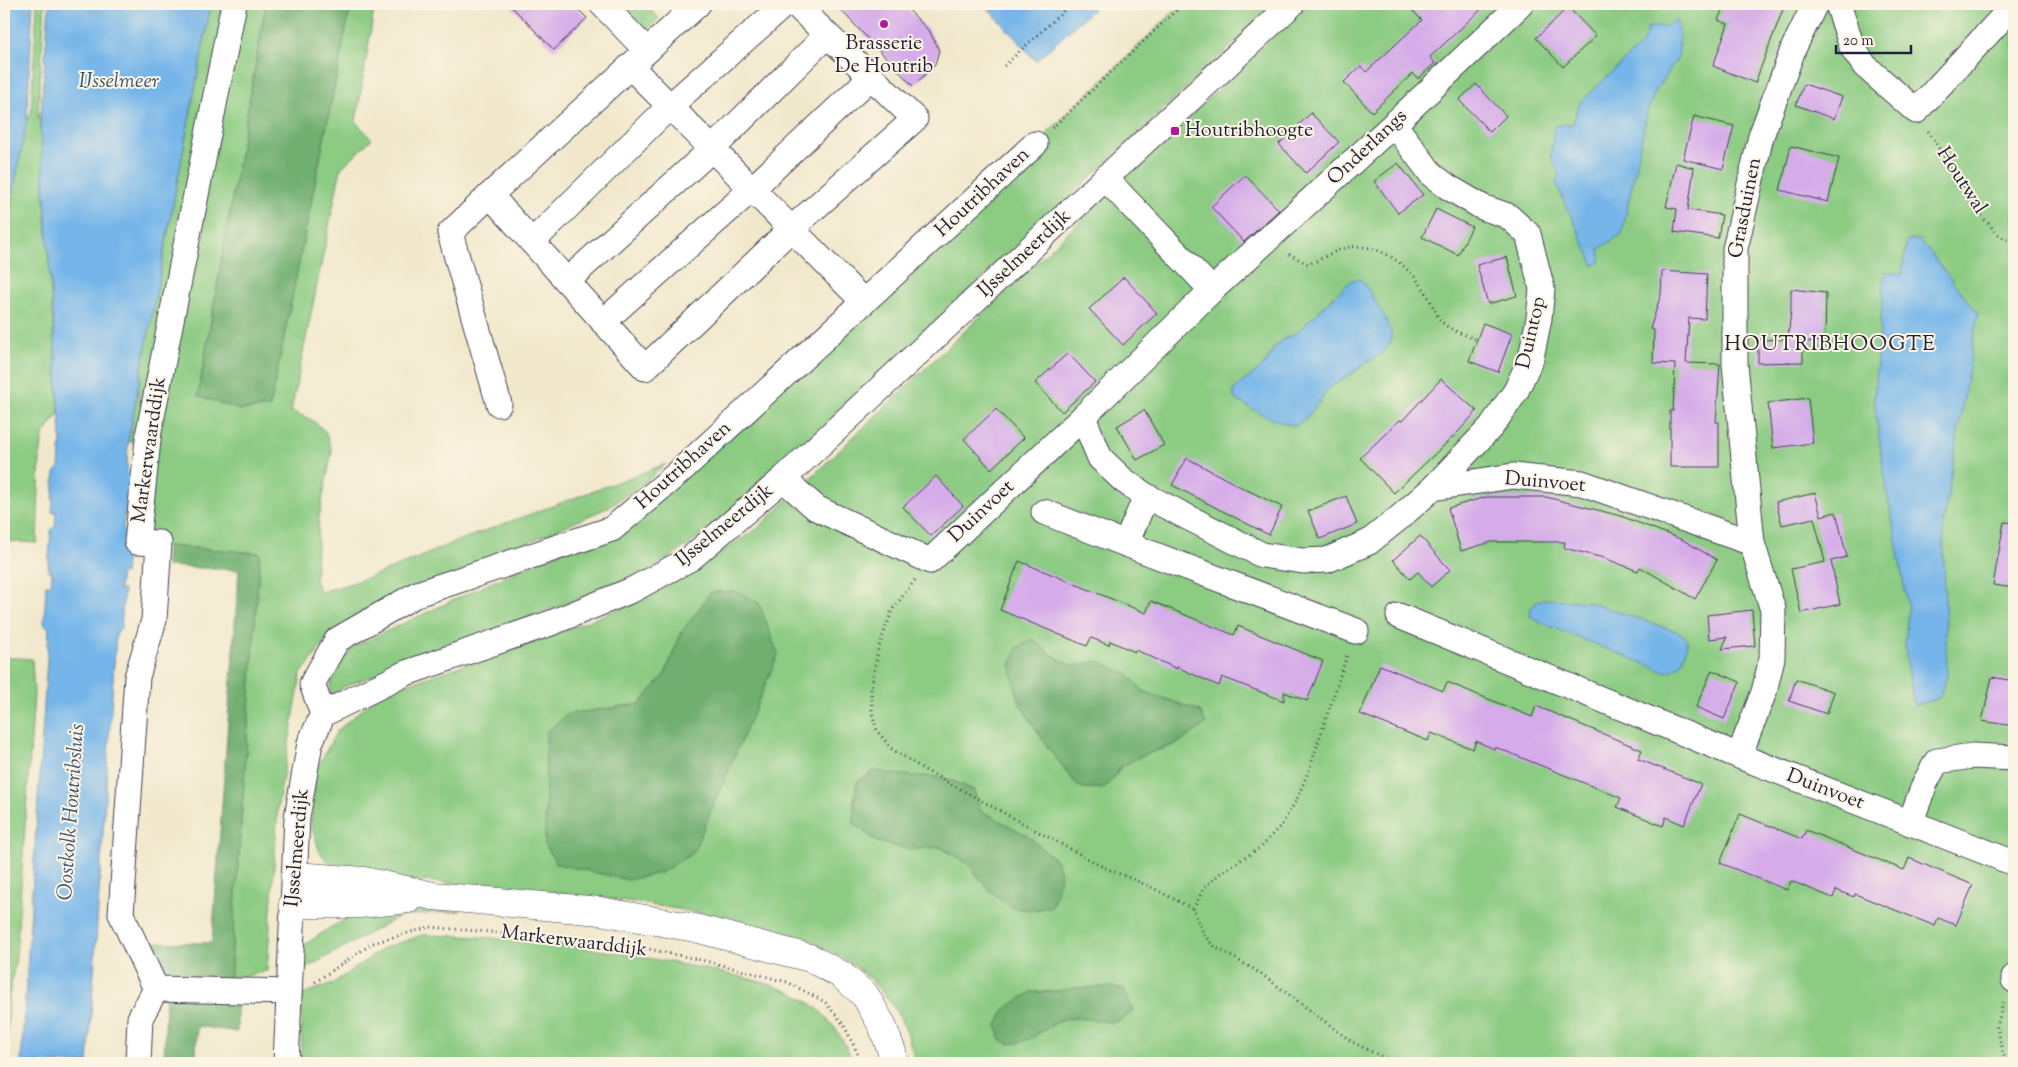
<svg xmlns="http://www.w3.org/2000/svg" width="2018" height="1067" font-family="'Sorts Mill Goudy',serif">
<rect width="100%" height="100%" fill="#fcf5e5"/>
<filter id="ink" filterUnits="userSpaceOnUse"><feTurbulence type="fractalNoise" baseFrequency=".02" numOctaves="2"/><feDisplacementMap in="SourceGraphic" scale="10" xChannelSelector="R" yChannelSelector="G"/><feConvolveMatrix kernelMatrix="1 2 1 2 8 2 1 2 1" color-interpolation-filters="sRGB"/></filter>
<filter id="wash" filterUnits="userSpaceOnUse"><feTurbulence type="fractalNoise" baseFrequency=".0096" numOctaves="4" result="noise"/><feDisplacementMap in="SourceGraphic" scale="20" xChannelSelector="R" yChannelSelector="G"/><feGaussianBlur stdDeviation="1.12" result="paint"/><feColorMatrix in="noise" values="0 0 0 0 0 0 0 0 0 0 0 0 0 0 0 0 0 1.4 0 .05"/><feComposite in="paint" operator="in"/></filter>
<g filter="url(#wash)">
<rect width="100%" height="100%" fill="#f1e8cc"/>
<g fill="#8bcb82" stroke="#56765e" fill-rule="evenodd">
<path d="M37,4H45L38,111L40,125L59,413L43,436L40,458L37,543L4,541V239L27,119L31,113Z"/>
<path d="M211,4H266L198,395L240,410L270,407L351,4H375L356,122L372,139L341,168L291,411L312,420L325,431L332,451L319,517L315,580L320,592C365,581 410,562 452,543L666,464L645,482L609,507L372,611L331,634L301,674L278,805L267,971L230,980L260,553L167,546L141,536L151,443L128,442Z"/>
<path d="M609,4H644L659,18L641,37Z"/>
<path d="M1182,4H1276L771,476L691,543L643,575L343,687L328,700L335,667L355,646L486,585L628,522L768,400Z"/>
<path d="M1308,4H2014V1063H914C909,1012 869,970 826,948C816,943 804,941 793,937C765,929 738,921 709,915C593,892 475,885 356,876L336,869L320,853L311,825L316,770L337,731L381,693L558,633L649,597L757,529ZM1366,286L1375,301L1364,366L1330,387L1297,425H1289L1234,398V390L1261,368L1269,358L1273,348L1285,338L1295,335L1334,296ZM681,633L628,880L568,714L640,704L665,674ZM1033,639L1050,654L1073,666L1129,675L1143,691L1200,711C1196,718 1187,737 1181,741C1164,753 1126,753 1116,775L1078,786L1049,749L1020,704ZM874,771L901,775L938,777L949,779L974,790L980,810L1028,836L1051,907L1031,910L988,889L967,863L940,847L878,842L854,824V802L857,782ZM1105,987L1124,988L1111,1022C1096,1020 1079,1016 1065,1020C1052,1023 1045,1031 1034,1036C1026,1040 1017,1042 1008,1044L1031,992C1056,992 1080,988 1105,987Z"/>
<path d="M4,657L32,659L34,695L16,957L9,997L6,1063H4Z"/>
<path d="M387,910L461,911L400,916L301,971L303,946L331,927L355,915Z"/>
<path d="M422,935C517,936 612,950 705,969C741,977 791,985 819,1010C835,1025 845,1043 854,1063H301L302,994L332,984L382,949Z"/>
</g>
<g fill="#70af70" stroke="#496856">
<path d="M266,4H351L270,407L240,410L198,396Z"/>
<path d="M167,546L260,553L230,980L167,979L142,942L212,943L239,570L166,566Z"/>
<path d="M736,591L759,603L778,655L693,853L660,873L628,880L557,864L545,845L546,732L568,714L640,704L665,674L681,633L711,592Z"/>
<path d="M1033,639L1050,654L1073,666L1098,661L1129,675L1143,691L1200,711L1206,724L1182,741L1141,756L1119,768L1116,775L1103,789L1084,788L1078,786L1049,749L1020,704L1016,690L1010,665L1017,648Z"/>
<path d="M874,771L901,775L938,777L949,779L974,791L980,810L1028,836L1056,860L1061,876L1057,893L1051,907L1031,910L1012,908L988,889L967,863L941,847L911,850L878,842L854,824V802L857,782Z"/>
<path d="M1105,987L1124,988L1133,1011C1130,1013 1127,1017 1124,1019C1110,1027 1083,1015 1066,1019C1045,1024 1024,1052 1001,1041L997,1025L1005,1009L1031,992H1054L1074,988Z"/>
<path d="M166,997L237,998V1032L197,1026L196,1063H164Z"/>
</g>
<g fill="#74b5e9" stroke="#4b6c92">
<path d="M4,4H33L27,119L4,239Z"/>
<path d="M49,4H211L128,442L127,472L131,476L129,515H124L123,531L128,536L125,574L121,573L119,590H124L121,629L116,633L88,1063H21L49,628L44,624L46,585H51L52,571H48L51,530L55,527L56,512H52L55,471L59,468L61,437L40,125Z"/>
<path d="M984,4H1099L1036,61Z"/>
<path d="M1676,19L1680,38L1678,57L1656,90L1647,112L1622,234L1599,249L1601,261L1594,266L1556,183L1559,174L1551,157L1554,126L1573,124L1579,104L1643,42L1648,27H1665Z"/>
<path d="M1907,240H1920L1978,313L1943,523L1947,676L1939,698L1914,706L1905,649L1908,608L1884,474L1874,400L1885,272L1902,274Z"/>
<path d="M1360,279L1366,286L1385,317L1391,331V342L1382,353L1330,387L1308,416L1297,425C1279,425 1249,408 1234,398V390C1242,381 1253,375 1262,367C1276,352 1272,342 1295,334L1352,280Z"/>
<path d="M1550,599L1589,602L1681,633L1687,639C1687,655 1683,669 1665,672L1539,622L1530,616L1531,608L1537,601Z"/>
</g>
<g id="blocks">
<g fill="#d5ace9">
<path d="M509,4H573L587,18L554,50Z"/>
<path d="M835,4H903L930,32L939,50L935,65L913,86Z"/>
<path d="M1406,4H1487L1430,57L1435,63L1418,79L1413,73L1372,112L1344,82L1361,66L1366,72L1422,20Z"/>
<path d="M1725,4H1785L1755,83L1713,66L1728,24L1718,20Z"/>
<path d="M1568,7L1596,36L1563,67L1536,38Z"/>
<path d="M1476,84L1506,116L1490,132L1459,100Z"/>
<path d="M1804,84L1842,97L1834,119L1796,105Z"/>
<path d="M1311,113L1339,142L1306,173L1279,144Z"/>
<path d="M1694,116L1734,126L1723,169L1683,159Z"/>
<path d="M1791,146L1839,158L1828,202L1780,190Z"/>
<path d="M1398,163L1423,195L1398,213L1374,181Z"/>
<path d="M1676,163L1694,168L1688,210L1722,215L1718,238L1674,232L1677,209L1666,207Z"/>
<path d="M1245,175L1279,210L1244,242L1211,207Z"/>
<path d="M1436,209L1472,227L1458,255L1422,237Z"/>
<path d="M1507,257L1517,296L1488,304L1477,265Z"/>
<path d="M1662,271L1707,274L1705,319L1689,318L1686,363L1720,364L1716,422H1719V467H1670V411H1673L1675,364L1653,363L1654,330L1650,329L1661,294Z"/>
<path d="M1124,277L1157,313L1123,345L1089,309Z"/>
<path d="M1791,289L1826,293L1825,341L1803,342V362L1758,363V340L1788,339L1791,310Z"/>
<path d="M1483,323L1512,334L1498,372L1469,361Z"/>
<path d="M1068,353L1095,382L1062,412L1035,383Z"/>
<path d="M1441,379L1477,411L1458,432L1394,493L1360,458L1400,420L1402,421Z"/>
<path d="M1808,398L1813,443L1773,448L1768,403Z"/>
<path d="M996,409L1024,438L991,469L964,439Z"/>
<path d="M1144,410L1164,445L1137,460L1117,426Z"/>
<path d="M1187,458L1239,486L1282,507L1269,535L1172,485Z"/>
<path d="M936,476L963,506L931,536L903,507Z"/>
<path d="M1815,493L1821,516L1836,512L1847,557L1831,561L1840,604L1801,613L1791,569L1825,562L1814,518L1782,525L1776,502Z"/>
<path d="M1346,496L1357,524L1320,539L1308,511Z"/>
<path d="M1486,497H1546L1621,516L1683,540L1717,560L1695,599L1640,567L1638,571L1604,558L1564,548L1565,542H1491L1461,551L1448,508Z"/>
<path d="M2004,522L2014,523V588L1993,585Z"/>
<path d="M1420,536L1450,570L1431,587L1418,572L1410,579L1393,560Z"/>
<path d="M1019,561L1146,613L1151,601L1234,635L1238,626L1323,661L1307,701L1284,692V701L1222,677L1219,686L1177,667V669L1136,650L1135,652L1110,641L1109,645L1091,638L1087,646L1000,610Z"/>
<path d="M1752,610L1755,646L1722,649L1727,637L1709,639L1707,615Z"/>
<path d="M1380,665L1443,691L1447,682L1532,717L1536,706L1642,750L1638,759L1701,784L1684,825L1666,817L1663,826L1617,807L1621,798L1495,747L1494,749L1476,741L1473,749L1431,733L1428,741L1360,714Z"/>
<path d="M1712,670L1740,682L1724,719L1696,707Z"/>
<path d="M1992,677L2014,681V726L1982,721Z"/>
<path d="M1796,679L1834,692L1827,714L1789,701Z"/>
<path d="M1740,814L1802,839L1806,830L1904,870L1909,858L1973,885L1956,925L1938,918L1935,926L1855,894L1854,897L1836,890L1833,898L1791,881L1787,890L1720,863Z"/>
</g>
</g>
</g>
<g filter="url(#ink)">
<use href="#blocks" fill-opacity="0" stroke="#414051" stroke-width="1"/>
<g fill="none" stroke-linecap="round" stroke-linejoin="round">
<g stroke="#414051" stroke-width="27">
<g id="minor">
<path d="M602,4L647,51"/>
<path d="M698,4L490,195L645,368L791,229L915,119L795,4"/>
<path d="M1838,4L1852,47L1865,66L1916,111L2014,5"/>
<path d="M630,66L864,302"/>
<path d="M1106,179L1212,290"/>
<path d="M490,195L450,233L499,404"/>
<path d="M532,242L670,106L785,4"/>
<path d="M567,281L712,149L827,35"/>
<path d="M603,322L752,189L871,77"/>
<path d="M1083,417L1212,290L1394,124L1521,4"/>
<path d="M783,479L816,508L930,561L1083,417L1100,458L1123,480L1146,496L1262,555L1303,561L1327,560L1369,542L1399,518L1433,488L1491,427L1516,391L1531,358L1539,318L1542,289L1528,234L1508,216L1482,207L1448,187L1432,175L1394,124"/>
<path d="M1433,488L1513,476L1582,483L1752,543L1773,610L1772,658L1764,692L1739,756"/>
<path d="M1044,512L1126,544L1356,631"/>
<path d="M1752,543L1735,364V249L1761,136L1794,47L1815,4"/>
<path d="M1126,544L1146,496"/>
<path d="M1399,616L1739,756L2014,863"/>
<path d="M323,714L312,684L337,640L417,594L612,529L677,474L1035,144"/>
<path d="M1910,823L1925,783L1937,761L1973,756L2014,758"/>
<path d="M2014,980V977"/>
<path d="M156,989L121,914L137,677L154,620L159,543L137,542L149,431L234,4"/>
<path d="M156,989L289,992"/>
<path d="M138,1063L140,1018L156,989"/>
<path d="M286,1063L297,817L310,743L323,714L406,673L551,623L632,590L691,558L783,479L1292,4"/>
</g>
</g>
<g stroke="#414051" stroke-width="29">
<g id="major">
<path d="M295,876L364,881L433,896L600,911L695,928L810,958L840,974L865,995L882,1025L892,1052L894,1063"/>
<path d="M293,904H360L409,899"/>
</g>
</g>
<g stroke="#414051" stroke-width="3" stroke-dasharray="1 4" stroke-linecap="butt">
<path d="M1004,66L1071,4"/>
<path d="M1052,128L1183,4"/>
<path d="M1928,131L1983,218L2000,236L2014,242"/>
<path d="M1289,254L1308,264C1322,260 1335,249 1350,247C1381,243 1410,267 1425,291C1432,301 1435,316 1444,324C1452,331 1466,335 1475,339"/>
<path d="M915,580L892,610L878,650L871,688L872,713L877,731L892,749L925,770L1105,868L1149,886L1193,909L1204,935L1215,947L1260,973L1352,1042L1395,1063"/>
<path d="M1193,909L1204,888L1219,874L1261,847L1282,824L1297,799L1309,770L1347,655"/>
<path d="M635,946L710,962L787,982L825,1002L844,1025L862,1063"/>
<path d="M315,982L373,943L429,927L612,942"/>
<path d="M2003,1002L1997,1027L2005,1060L2008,1063"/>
</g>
<use href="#minor" stroke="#fff" stroke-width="25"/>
<use href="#major" stroke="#fff" stroke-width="28"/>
</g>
</g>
<g fill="#b5179e" stroke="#fcf5e5" stroke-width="2">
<circle cx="884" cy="24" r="5"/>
<rect x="1170" y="126" width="10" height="10" rx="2.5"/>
</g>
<g text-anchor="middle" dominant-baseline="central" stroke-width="4" stroke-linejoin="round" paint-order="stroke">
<g font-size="20" fill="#22223b" stroke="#fcf5e5">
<text x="884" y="44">Brasserie<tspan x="884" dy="23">De Houtrib</tspan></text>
<text x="1185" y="131" text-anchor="start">Houtribhoogte</text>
</g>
<g font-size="20" fill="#22223b" stroke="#fcf5e5">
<text transform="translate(1368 148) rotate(-43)">Onderlangs</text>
<text transform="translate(1961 181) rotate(57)">Houtwal</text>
<text transform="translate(983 193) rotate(-43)">Houtribhaven</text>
<text transform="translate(1746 208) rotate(-79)">Grasduinen</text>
<text transform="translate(1025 254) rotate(-43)">IJsselmeerdijk</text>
<text transform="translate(1532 333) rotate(-77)">Duintop</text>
<text transform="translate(150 450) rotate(-82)">Markerwaarddijk</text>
<text transform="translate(684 466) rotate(-42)">Houtribhaven</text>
<text transform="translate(1545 483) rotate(5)">Duinvoet</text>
<text transform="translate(982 512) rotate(-43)">Duinvoet</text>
<text transform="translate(725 526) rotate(-39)">IJsselmeerdijk</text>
<text transform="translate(1825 790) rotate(21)">Duinvoet</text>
<text transform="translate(298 848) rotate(-85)">IJsselmeerdijk</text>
<text transform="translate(574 942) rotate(7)">Markerwaarddijk</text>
</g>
<g font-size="21" font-style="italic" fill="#3f5578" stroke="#fcf5e5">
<text x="119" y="82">IJsselmeer</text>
<text transform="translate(72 812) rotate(-86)">Oostkolk Houtribsluis</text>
</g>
<g font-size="21" letter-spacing="1" fill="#22223b" stroke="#fcf5e5">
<text x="1830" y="345">HOUTRIBHOOGTE</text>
</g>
</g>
<rect width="2018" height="1067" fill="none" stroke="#fcf5e5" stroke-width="20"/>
<path d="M1836 45v8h75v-8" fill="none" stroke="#22223b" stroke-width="2.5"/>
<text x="1843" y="45" font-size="15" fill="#22223b" stroke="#fcf5e5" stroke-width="4" paint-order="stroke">20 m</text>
</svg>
